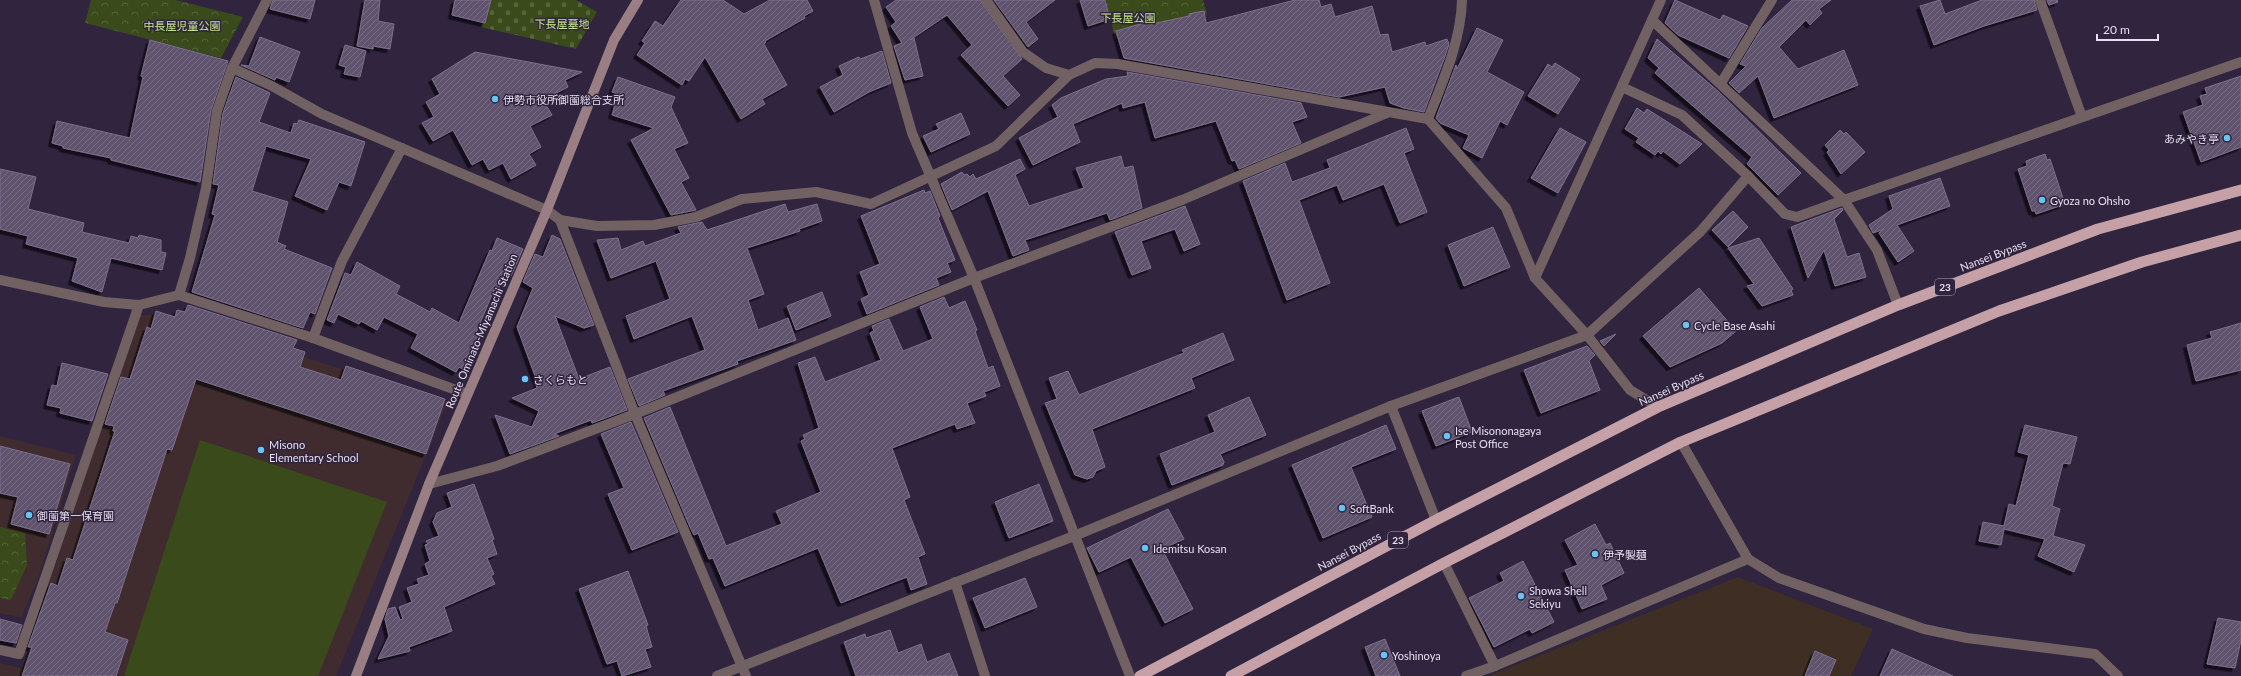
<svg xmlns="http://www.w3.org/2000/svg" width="2241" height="676" font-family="Lato,'Noto Sans JP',sans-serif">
<defs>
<pattern id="cemetery-stones" width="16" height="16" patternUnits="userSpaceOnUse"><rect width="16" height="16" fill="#3a4a1b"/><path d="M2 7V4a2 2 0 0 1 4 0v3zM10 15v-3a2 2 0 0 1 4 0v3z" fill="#56643c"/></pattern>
<pattern id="park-crowns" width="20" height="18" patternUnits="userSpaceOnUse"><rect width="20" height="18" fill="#3a4a1b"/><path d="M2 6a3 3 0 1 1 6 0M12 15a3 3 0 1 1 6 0" fill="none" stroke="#56643c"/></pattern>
<pattern id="building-hatch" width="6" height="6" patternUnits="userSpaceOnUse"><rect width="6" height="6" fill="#5f526e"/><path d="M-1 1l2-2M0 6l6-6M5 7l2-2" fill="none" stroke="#766a83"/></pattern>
<filter id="shadow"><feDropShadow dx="-3.5" dy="3.5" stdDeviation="0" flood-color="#0009"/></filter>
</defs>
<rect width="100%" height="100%" fill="#30243e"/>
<path fill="#3f2e24" d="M1738,577L1873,629L1851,676H1488Z"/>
<g fill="#402c2f">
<path d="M170,314L447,403L336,676H0V663L21,668L139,315Z"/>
<path d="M0,436L76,455L39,576L21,618L0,613Z"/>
</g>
<path fill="url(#cemetery-stones)" d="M487,0H576L597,12L576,49L481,27Z"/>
<g fill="url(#park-crowns)">
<path d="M91,0H176L243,17L221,58L85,23Z"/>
<path d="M1106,0H1203L1207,14L1115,38Z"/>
<path d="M0,527L25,533L27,565L11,600L0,598Z"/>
</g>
<path fill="#3a4a1b" d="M200,440L387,502L318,676H124Z"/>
<g fill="url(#building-hatch)" stroke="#7e708e" filter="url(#shadow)">
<path d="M273,0H315L310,19L270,9Z"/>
<path d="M365,0H380L378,21L394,24L390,49L373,46V49L357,46Z"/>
<path d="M455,0H491L485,23L452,15Z"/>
<path d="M681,0H723L744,14L770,0H807L813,11L804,16L805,18L765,41L766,42L764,44L787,85L762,99L765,104L741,119L705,57L689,81L685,79L682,85L637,55L645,43L642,41L655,21L663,26Z"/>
<path d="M896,0H980L1022,59L1003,76L1020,95L1008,106L995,92L961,55L972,45L947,15L910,40L914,38L923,76L905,80L894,46L902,43L891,26L896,22L886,7Z"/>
<path d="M994,0H1055L1026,22L1038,39L1028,47Z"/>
<path d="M1080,0H1105L1110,19L1088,26Z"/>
<path d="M1295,0H1319L1321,7L1331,4L1335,17L1372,6L1380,35L1388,34L1392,52L1425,42L1426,46L1447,39L1449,44L1444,59L1424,112L1404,108L1390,103L1385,87L1339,97L1124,58L1116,31L1151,21L1152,24L1189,16V14L1204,11L1206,23Z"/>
<path d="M1675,0L1720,20L1723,15L1748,26L1729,58L1678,35L1665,23Z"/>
<path d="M1792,0H1831L1819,9L1822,13L1810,25L1806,20L1779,47L1798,69L1844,50L1858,85L1774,118L1758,76L1739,93L1729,83L1746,66L1740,64L1762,28Z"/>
<path d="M1940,0L1945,14L1982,0H2034L2037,10L1984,26L1934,45L1920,6Z"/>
<path d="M2047,0H2057L2058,2L2049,5Z"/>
<path d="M1477,28L1503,40L1487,72L1524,92L1507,125L1500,121L1482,158L1463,148L1469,135L1440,123L1436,118L1456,65L1457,69Z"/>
<path d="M260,37L300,52L289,82L276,77L275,80L241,65L249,66Z"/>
<path d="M1657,39L1719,92L1801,173L1778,195L1747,164L1752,157L1655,73L1659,68L1648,58Z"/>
<path d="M150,40L228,61L211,110L200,182L111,160V158L63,148V146L52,143L57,121L130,138L143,77L141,76Z"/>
<path d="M345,45L366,51L360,77L344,74L346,67L339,65Z"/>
<path d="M882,51L891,83L869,92L834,112L820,87L843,75L839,66L859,57L860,59Z"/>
<path d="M475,52L582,72L565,80L568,87L543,100L552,115L530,126L541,147L529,154L536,165L511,179L503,163L489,170L483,159L472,165L453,130L433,141L422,123L434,117L426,102L440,94L432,79Z"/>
<path d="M1555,63L1580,79L1558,114L1528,96L1548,64L1552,67Z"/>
<path d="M1127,72L1301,103L1307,117L1292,122L1301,143L1239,169L1235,160L1232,161L1216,121L1155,138L1145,102L1123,108L1122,103L1073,124L1080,142L1033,165L1019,138L1058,117L1052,105L1061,98L1106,79L1128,76Z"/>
<path d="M2241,76V147L2201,162L2183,112L2203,105L2200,96L2207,94L2205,88Z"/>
<path d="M236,77L270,93L259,122L291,133L294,123L297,124L299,120L365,142L351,186L339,182L327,210L295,196L311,159L266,146L252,191L288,202L277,242L286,246L284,249L332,268L315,314L310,312L303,328L192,292L215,215L212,214L219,185L213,184L223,113Z"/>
<path d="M618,77L675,97L671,107L688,143L674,149L689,178L681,182L696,210L671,215L631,140L654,128L612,115L618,94L612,92Z"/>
<path d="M1637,108L1644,113L1647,109L1702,144L1680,164L1663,151L1661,154L1658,151L1655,155L1636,142L1639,138L1625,129Z"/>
<path d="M961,113L970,134L931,152L923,136L939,129L936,124Z"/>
<path d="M1406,128L1414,149L1404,153L1427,212L1400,223L1384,184L1343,200L1337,185L1299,200L1330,283L1287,300L1243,181L1285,163L1292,182L1330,168L1327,160Z"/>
<path d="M1560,128L1586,142L1558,193L1531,178Z"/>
<path d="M1840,130L1844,134L1846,132L1865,152L1841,174L1827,152L1829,150L1825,145Z"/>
<path d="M2045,154L2047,160L2050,159L2065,204L2036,214L2035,211H2032L2018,169L2027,166L2026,161Z"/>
<path d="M1121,156L1124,168L1133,166L1142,208L1110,220L1107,213L1025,240L1029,250L1013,256L988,191L952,210L941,184L962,172L964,175L967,174L970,177L973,174L976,179L1020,159L1025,169L1015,175L1029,206L1084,188L1076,168Z"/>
<path d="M0,169L36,177L28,209L84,223L82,232L129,243L131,236L138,238L139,235L161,240V252L166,253L162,270L111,258L102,292L72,281L78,258L26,244L28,236L0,229Z"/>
<path d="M1940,178L1950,206L1897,225L1914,251L1898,262L1879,233L1884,229L1873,233L1869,225L1893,209L1889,196Z"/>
<path d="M924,190L925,193L930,191L940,216L938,218L955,260L947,263L951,272L936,278L939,285L867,314L861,299L869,295L860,272L880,264L861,216Z"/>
<path d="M785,204L788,212L817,204L822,221L799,229L800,231L747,248L764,294L748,300L758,330L788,318L796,340L737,361L738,364L663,391L665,395L639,406L628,379L705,350L692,316L634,339L626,316L670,299L656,261L611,278L597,240L618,238L621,250L643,241L645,246L681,233L678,227L702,222L707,230Z"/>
<path d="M1185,206L1200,244L1184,251L1175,229L1141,241L1151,268L1132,275L1115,232Z"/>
<path d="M1842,208L1843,210L1834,219L1847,257L1859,253L1866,277L1835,286L1824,250L1808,278L1791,227Z"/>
<path d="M1733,211L1748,227L1728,247L1712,230Z"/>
<path d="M1493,227L1510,267L1464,286L1448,245Z"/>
<path d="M552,235L560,239L594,325L584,328L555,316L579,379L610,367L627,410L592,423L591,420L554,434L559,436L510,454L495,415L532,427L539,411L512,398L537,388L536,385L538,384L517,327L533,288L523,282L535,254L543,257Z"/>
<path d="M497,238L523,249L511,276L505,273L497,292L494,290L475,335L478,336L463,369L459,367L456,372L411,348L418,334L384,317L377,330L361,321L359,324L338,314L334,323L327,320L345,273L351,275L357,262L400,286L396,294L430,312L432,308L459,323L490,250L492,251Z"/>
<path d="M1759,238L1793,289L1791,290L1793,295L1762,306L1747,286L1754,284L1728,248Z"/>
<path d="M1699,288L1736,331L1722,343L1670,367L1643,336Z"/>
<path d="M822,292L831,316L796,330L787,306Z"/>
<path d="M944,297L949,308L965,301L977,330L975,331L988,368L993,366L1000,386L984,392L986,396L967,403L975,423L957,429L955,424L892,448L910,497L904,500L925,554L918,557L927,584L911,590L907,577L841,603L818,548L725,586L713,558L709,559L698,533L694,535L690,527L644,418L670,407L726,546L782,524L776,511L821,492L801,441L805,439L803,435L819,428L798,363L815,357L825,382L881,360L870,333L874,331L872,326L889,319L903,351L933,339L920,307Z"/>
<path d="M188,305L297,340L293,348L305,352L300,367L341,380L346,366L445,399L426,454L196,379L172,450L167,449L117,603H115L105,632L128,640L116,676H22L32,647H28L51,583L58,586L67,558L73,560L115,431H113L114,426L105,424L121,377L130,379L147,327L151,329L156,311L175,317L177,310L185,312Z"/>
<path d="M2241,323V370L2196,381L2187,345L2212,338L2210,332Z"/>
<path d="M1223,333L1234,360L1191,378L1195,388L1092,429L1105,467L1096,471L1093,477L1087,479L1075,475L1045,403L1057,399L1049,378L1068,371L1079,395L1184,353L1182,350Z"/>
<path d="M1616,334L1604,346L1600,341Z"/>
<path d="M1587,346L1595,355L1589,361L1600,390L1541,413L1524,370Z"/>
<path d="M62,363L108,374L92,421L60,413L61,408L47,405L52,385L57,386Z"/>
<path d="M1249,397L1266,435L1220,454L1224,462L1223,465L1172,485L1160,454L1215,432L1208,415Z"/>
<path d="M1459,397L1472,432L1436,446L1422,411Z"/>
<path d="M631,422L678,532L632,550L608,494L624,488L601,434Z"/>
<path d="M1386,425L1396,449L1351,467L1372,517L1323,538L1292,465Z"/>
<path d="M2025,425L2077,437L2070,464L2063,463L2052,506L2060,509L2053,536L2085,545L2074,572L2038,556L2045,539L2004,529L2001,545L1979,541L1983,522L2004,526L2009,504L2016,506L2029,455L2018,452Z"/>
<path d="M0,446L70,464L49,534L11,524L18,497L0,493Z"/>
<path d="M474,484L494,539L492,540L497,554L487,558L494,574L491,576L495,584L444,607L452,631L409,647L410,651L378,659L389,636L385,619L388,609L395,607L400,620L403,619L399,607L412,602L407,588L419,584L417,579L429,575L425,564L430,561L425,545L428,544L426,541L439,536L433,522L437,513L452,507L447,493Z"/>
<path d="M1039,484L1053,521L1009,538L995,502Z"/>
<path d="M1168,509L1184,539L1162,549L1193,609L1165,623L1131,557L1099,572L1087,548Z"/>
<path d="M1595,524L1606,545L1610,543L1624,573L1601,585L1607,599L1582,609L1565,570L1578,565L1565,540Z"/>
<path d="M1523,561L1554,622L1532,633L1530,629L1494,647L1469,598L1504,581L1500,573Z"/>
<path d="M628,571L648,625L646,626L652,647L645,649L651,667L622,676L617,661L607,664L579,589Z"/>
<path d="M1025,578L1037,607L985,628L973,598Z"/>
<path d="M2218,618L2241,622V640L2235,668L2207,664Z"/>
<path d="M0,619L22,625L16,643L0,640Z"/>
<path d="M890,630L898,653L921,644L927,662L949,653L958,676H856L844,642L865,634L866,638Z"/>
<path d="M1385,639L1400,676H1376L1365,647Z"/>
<path d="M1892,649L1953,676H1880Z"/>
<path d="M1815,651L1836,660L1829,676H1805Z"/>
</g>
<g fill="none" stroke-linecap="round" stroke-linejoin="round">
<g stroke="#716163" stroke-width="10">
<path d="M874,0L912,133L974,278L1130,676"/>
<path d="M986,0L1023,52L1046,68L1069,75L1095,63L1118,64L1428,119L1506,208L1535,278L1587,335L1630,390L1658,407"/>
<path d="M2040,0L2082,117"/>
<path d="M1652,20L1844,200L2241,62"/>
<path d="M232,68L270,85L322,114L547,210L560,220L635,414L746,676"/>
<path d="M1721,83L1772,0"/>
<path d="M1622,87L1682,115L1748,176"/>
<path d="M1428,119C1443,81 1461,41 1462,0"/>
<path d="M560,220L597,226L654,225L696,217L742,199L816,192L871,204L996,146L1069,75"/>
<path d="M1535,278L1661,0"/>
<path d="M0,280L104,302L139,305L179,295L313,338L467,394"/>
<path d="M179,295L190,258L206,188L217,111L232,68L267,0"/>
<path d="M313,338L342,261L402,148"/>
<path d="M1391,406L1436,520"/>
<path d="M1681,442L1748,559L1779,578L1924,629L1967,638L2095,654L2118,676"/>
<path d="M429,484L497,466L635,414L974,278L1182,200L1387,113"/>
<path d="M1444,563L1495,666"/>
<path d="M955,582L985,676"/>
<path d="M0,650L19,654L139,305"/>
<path d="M717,676L1074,536L1391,406L1587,335L1700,232L1748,176L1785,214L1797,217L1844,200L1877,250L1898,305"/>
<path d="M1466,676L1495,666L1748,559"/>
</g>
<path stroke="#997f83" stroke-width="10" d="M356,676L429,484L547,210L614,40L638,0"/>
<g stroke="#c5a0a6" stroke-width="11">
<path d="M1140,676L1436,520L1658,407L1898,305L2098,229L2241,190"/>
<path d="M1231,676L1444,563L1681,442L1999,311L2142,262L2241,235"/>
</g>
</g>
<g fill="#68c4f0" stroke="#30243e" stroke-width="1.5">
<circle cx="495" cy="99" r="4"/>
<circle cx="2227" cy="138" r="4"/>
<circle cx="2042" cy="200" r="4"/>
<circle cx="1686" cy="325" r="4"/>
<circle cx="525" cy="379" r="4"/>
<circle cx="1447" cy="436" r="4"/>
<circle cx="261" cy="450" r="4"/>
<circle cx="1342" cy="508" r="4"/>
<circle cx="29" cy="515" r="4"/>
<circle cx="1145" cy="548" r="4"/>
<circle cx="1595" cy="554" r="4"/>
<circle cx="1521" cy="596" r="4"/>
<circle cx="1384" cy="655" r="4"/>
</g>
<g text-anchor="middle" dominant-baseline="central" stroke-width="3" stroke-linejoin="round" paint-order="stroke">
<g fill="#30243e" stroke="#afa7ba" stroke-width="1">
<rect x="1935" y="279" width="20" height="16" rx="3"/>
<rect x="1388" y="532" width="20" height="16" rx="3"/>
</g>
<g font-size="10" font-weight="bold" fill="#e6dfef">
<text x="1945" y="287">23</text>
<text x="1398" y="540">23</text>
</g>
<g font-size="11" fill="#c5e78b" stroke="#30243e">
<text x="1128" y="17">下長屋公園</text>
<text x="562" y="23">下長屋墓地</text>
<text x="182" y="25">中長屋児童公園</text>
</g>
<g font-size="11" fill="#e6dfef" stroke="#30243e" text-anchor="start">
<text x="503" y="99">伊勢市役所御薗総合支所</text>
<text x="2219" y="138" text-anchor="end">あみやき亭</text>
<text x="2050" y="200">Gyoza no Ohsho</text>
<text x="1694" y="325">Cycle Base Asahi</text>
<text x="533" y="379">さくらもと</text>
<text x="1455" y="430">Ise Misononagaya<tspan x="1455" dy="13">Post Office</tspan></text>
<text x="269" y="444">Misono<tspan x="269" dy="13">Elementary School</tspan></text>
<text x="1350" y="508">SoftBank</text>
<text x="37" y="515">御薗第一保育園</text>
<text x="1153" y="548">Idemitsu Kosan</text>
<text x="1603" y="554">伊予製麺</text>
<text x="1529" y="590">Showa Shell<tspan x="1529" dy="13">Sekiyu</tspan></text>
<text x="1392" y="655">Yoshinoya</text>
</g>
<g font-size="11" fill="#e6dfef" stroke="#30243e">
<text transform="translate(1993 255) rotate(-21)">Nansei Bypass</text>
<text transform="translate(481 331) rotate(-67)">Route Ominato-Miyamachi Station</text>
<text transform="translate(1671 388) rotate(-24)">Nansei Bypass</text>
<text transform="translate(1349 551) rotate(-28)">Nansei Bypass</text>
</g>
</g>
<path d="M2097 34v6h61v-6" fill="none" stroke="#e6dfef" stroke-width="2"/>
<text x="2103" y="34" font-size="12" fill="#e6dfef" stroke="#30243e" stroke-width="3" paint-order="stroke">20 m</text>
</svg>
